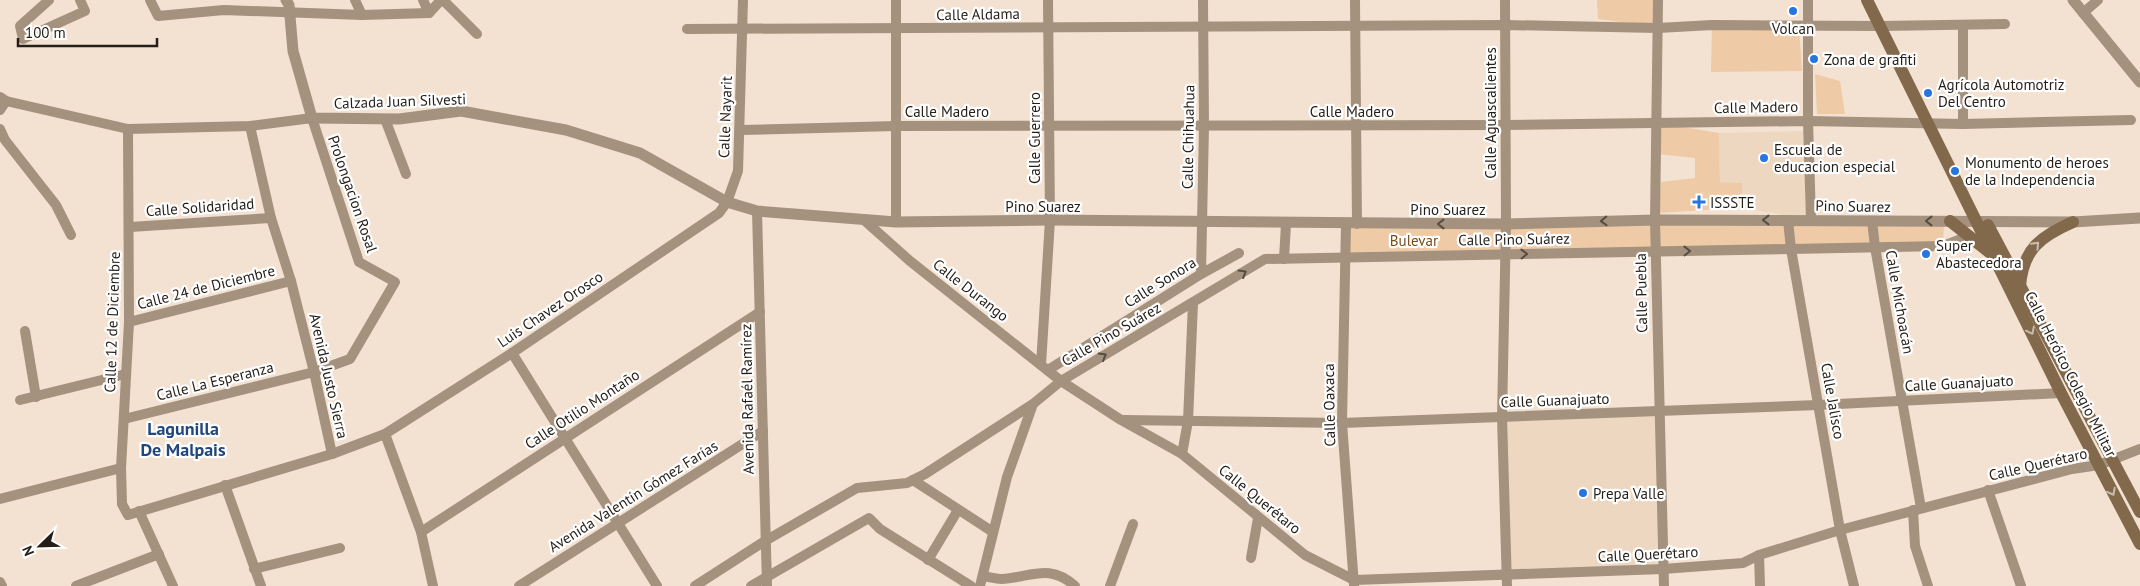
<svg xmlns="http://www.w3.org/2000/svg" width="2140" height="586" font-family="'PT Sans',sans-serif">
<rect width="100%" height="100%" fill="#f3e2d2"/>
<g fill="#edd7c1">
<path d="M1807,131L1809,219L1742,208V183L1720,182L1719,133Z"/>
<path d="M1659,412L1663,569L1507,575L1502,417Z"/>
</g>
<g fill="#eecba6">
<path d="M1597,0H1658V27L1598,19Z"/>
<path d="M1799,26L1802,71L1711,72L1712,27Z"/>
<path d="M1815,74L1840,81L1845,114H1817Z"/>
<path d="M1659,123L1719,133L1720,182L1742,183V208L1658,213L1661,182L1695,178V158L1657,154Z"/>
<path d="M1944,221L1943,246L1345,257L1346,224Z"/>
</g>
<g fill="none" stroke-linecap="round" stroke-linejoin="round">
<g stroke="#a4917e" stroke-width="10">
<path d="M49,0L20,26L23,39L85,11L80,0"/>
<path d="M150,0L158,16L224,10L362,15L429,13L441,0"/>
<path d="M355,0L362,15"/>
<path d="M423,0L429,13"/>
<path d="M443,0L477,34"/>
<path d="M896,0V222"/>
<path d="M1355,0L1357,224"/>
<path d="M1505,0L1506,224L1502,417L1507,586"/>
<path d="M1658,0L1655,220L1664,586"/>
<path d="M1808,0V121L1811,220"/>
<path d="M2083,13L2098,0"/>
<path d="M1963,25V124"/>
<path d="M687,29L1505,25L1658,28L1712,25L1881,26L2005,24"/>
<path d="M0,97L6,101L128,129L250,126L312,118L359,262L395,282L350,359L314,372L124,419"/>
<path d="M0,110L6,101"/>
<path d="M385,119L406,174"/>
<path d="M250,126L271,218L291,281L314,372L332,454"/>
<path d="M0,129L5,140L56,205L71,235"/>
<path d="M128,129L129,322L121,468L122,504L128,515L332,454L385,434L512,353L719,213L727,202L738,171L743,0"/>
<path d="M740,130L896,126L1505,125L1808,121L1963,124L2131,120"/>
<path d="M757,211L767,586"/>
<path d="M864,220L910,261L1061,381L1121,420L1182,454L1305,555L1354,580L1663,569L1743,563L1759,555L1840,530L2072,469L2099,465L2140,449"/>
<path d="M1788,220L1791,249L1840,530L1854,586"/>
<path d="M1872,221L1875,247L1921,508"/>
<path d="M1346,224L1342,423L1354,585"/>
<path d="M130,227L271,218"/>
<path d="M1284,259L1286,224"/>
<path d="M1201,274L1204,126L1203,0"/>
<path d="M129,322L291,281"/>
<path d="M25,331L36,397"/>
<path d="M512,353L657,586"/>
<path d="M1041,365L1050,220L1048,0"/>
<path d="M1048,370L1201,274L1239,253"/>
<path d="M20,400L126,374"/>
<path d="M1123,420L1342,423L1818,405L2061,393"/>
<path d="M385,434L421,532L433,586"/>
<path d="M1182,454L1188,421L1193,303"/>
<path d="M913,480L993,532"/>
<path d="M225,485L261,586"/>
<path d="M1988,490L2021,586"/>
<path d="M0,499L121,468"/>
<path d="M1913,510L1915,546L1928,586"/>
<path d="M139,511L173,586"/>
<path d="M421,532L760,312"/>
<path d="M1759,555L1760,586"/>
<path d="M1251,558L1258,518"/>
<path d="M928,560L958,510"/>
<path d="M254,569L340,548"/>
<path d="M983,576C989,577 996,579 1002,579C1032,577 1049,563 1075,586"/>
<path d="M0,582L2,586"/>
<path d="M76,586L159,554"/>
<path d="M519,586L763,431"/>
<path d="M695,586L765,541L857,488L907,483L925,474L1033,404"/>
<path d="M751,586L869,518L880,529L971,586"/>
<path d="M980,586L1007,477L1033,404L1061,381L1265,259L1943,246L1969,236"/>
<path d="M1110,586L1133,524"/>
</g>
<g stroke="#a4917e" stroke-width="11">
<path d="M286,0L289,5L293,51L312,118L399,119L461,111L566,130L640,153L727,202L757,211L896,222L1050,220L1506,224L1655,220L2073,222L2140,218"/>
<path d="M2073,0L2140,82"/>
</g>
<g stroke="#83694c" stroke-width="12">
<path d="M1867,0L2061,393L2140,544"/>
<path d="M1950,221L1989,252"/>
<path d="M1988,225L2140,512"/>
<path d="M2020,286C2023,249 2041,236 2073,222"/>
</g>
</g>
<defs><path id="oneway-chevron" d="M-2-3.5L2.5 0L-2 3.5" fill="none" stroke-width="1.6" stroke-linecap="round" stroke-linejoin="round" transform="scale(1.25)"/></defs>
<g stroke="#574c41">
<use href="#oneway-chevron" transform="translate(1766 220) rotate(-180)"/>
<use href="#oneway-chevron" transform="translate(1604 221) rotate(178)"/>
<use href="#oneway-chevron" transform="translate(1929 221) rotate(-180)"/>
<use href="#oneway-chevron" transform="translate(1441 224) rotate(180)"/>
<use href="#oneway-chevron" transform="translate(1687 251) rotate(-1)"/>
<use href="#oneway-chevron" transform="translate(1524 254) rotate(-1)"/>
<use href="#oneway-chevron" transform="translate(1243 273) rotate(-31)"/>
<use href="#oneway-chevron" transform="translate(1103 356) rotate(-30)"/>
</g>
<g stroke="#c7bcae">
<use href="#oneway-chevron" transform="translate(2036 245) rotate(-46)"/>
<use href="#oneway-chevron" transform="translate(2031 331) rotate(64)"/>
<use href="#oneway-chevron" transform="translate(2112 492) rotate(62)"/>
</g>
<g fill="#2675e0" stroke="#fff" stroke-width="2">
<circle cx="1793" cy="11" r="5"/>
<circle cx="1814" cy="59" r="5"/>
<circle cx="1928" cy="93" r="5"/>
<circle cx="1764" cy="158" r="5"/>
<circle cx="1955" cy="171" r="5"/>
<path d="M1696.5 194.5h5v5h5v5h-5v5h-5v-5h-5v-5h5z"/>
<circle cx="1926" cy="254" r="5"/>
<circle cx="1583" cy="493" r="5"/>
</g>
<g text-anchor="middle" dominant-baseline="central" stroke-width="4.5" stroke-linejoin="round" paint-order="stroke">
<g font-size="15" fill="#241e18" stroke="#fff">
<text transform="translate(978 14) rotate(-1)">Calle Aldama</text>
<text transform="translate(400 101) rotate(-2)">Calzada Juan Silvesti</text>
<text transform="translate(1756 107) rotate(-1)">Calle Madero</text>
<text x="947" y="111">Calle Madero</text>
<text x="1352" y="111">Calle Madero</text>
<text transform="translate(1490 113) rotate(-90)">Calle Aguascalientes</text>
<text transform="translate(725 117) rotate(-88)">Calle Nayarit</text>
<text transform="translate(1188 137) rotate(-89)">Calle Chihuahua</text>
<text transform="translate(1034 138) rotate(-90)">Calle Guerrero</text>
<text transform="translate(353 194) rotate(71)">Prolongacion Rosal</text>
<text x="1043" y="206">Pino Suarez</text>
<text transform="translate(1853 206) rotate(1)">Pino Suarez</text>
<text transform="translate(200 207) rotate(-4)">Calle Solidaridad</text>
<text x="1448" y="209">Pino Suarez</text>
<text transform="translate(1514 239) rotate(-1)">Calle Pino Suárez</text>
<text transform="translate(1160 282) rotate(-32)">Calle Sonora</text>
<text transform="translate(206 287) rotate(-14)">Calle 24 de Diciembre</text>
<text transform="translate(971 290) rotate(38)">Calle Durango</text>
<text transform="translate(1641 293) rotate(-91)">Calle Puebla</text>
<text transform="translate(1900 302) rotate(80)">Calle Michoacán</text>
<text transform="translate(550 309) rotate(-34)">Luis Chavez Orosco</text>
<text transform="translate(112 322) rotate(-88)">Calle 12 de Diciembre</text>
<text transform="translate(1111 334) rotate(-30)">Calle Pino Suárez</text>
<text transform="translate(2071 374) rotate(63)">Calle Heróico Colegio Militar</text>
<text transform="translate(329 376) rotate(77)">Avenida Justo Sierra</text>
<text transform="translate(215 381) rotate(-14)">Calle La Esperanza</text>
<text transform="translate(1959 383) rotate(-3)">Calle Guanajuato</text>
<text transform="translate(747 399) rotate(-91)">Avenida Rafaél Ramírez</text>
<text transform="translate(1555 400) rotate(-2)">Calle Guanajuato</text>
<text transform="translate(1833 401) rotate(80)">Calle Jalisco</text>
<text transform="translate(1329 405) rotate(-91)">Calle Oaxaca</text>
<text transform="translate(582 409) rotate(-33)">Calle Otilio Montaño</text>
<text transform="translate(2038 464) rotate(-13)">Calle Querétaro</text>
<text transform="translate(633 496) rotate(-32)">Avenida Valentín Gómez Farías</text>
<text transform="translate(1260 499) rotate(39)">Calle Querétaro</text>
<text transform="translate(1648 554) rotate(-3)">Calle Querétaro</text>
</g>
<g font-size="15" fill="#241e18" stroke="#fff" text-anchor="start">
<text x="1793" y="28" text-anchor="middle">Volcan</text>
<text x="1824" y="59">Zona de grafiti</text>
<text x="1938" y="84">Agrícola Automotriz<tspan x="1938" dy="17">Del Centro</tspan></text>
<text x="1774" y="149">Escuela de<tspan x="1774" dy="17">educacion especial</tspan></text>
<text x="1965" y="162">Monumento de heroes<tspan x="1965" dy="17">de la Independencia</tspan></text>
<text x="1710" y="202">ISSSTE</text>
<text x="1936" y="245">Super<tspan x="1936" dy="17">Abastecedora</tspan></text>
<text x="1593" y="493">Prepa Valle</text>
</g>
<g font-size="15" fill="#764d18" stroke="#fff">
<text x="1414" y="240">Bulevar</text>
</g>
<g font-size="18" font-weight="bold" fill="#21477c" stroke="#fff">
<text x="183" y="428">Lagunilla<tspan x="183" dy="21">De Malpais</tspan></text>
</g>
</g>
<g transform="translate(40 546) rotate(247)" stroke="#ffffff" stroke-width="4" paint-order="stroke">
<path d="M0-4L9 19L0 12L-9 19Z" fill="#241e18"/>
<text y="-8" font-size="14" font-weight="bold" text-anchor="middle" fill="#241e18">N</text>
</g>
<path d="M18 38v8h139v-8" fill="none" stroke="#241e18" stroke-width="2.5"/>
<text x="25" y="38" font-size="15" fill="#241e18" stroke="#ffffff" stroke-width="4" paint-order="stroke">100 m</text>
</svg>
